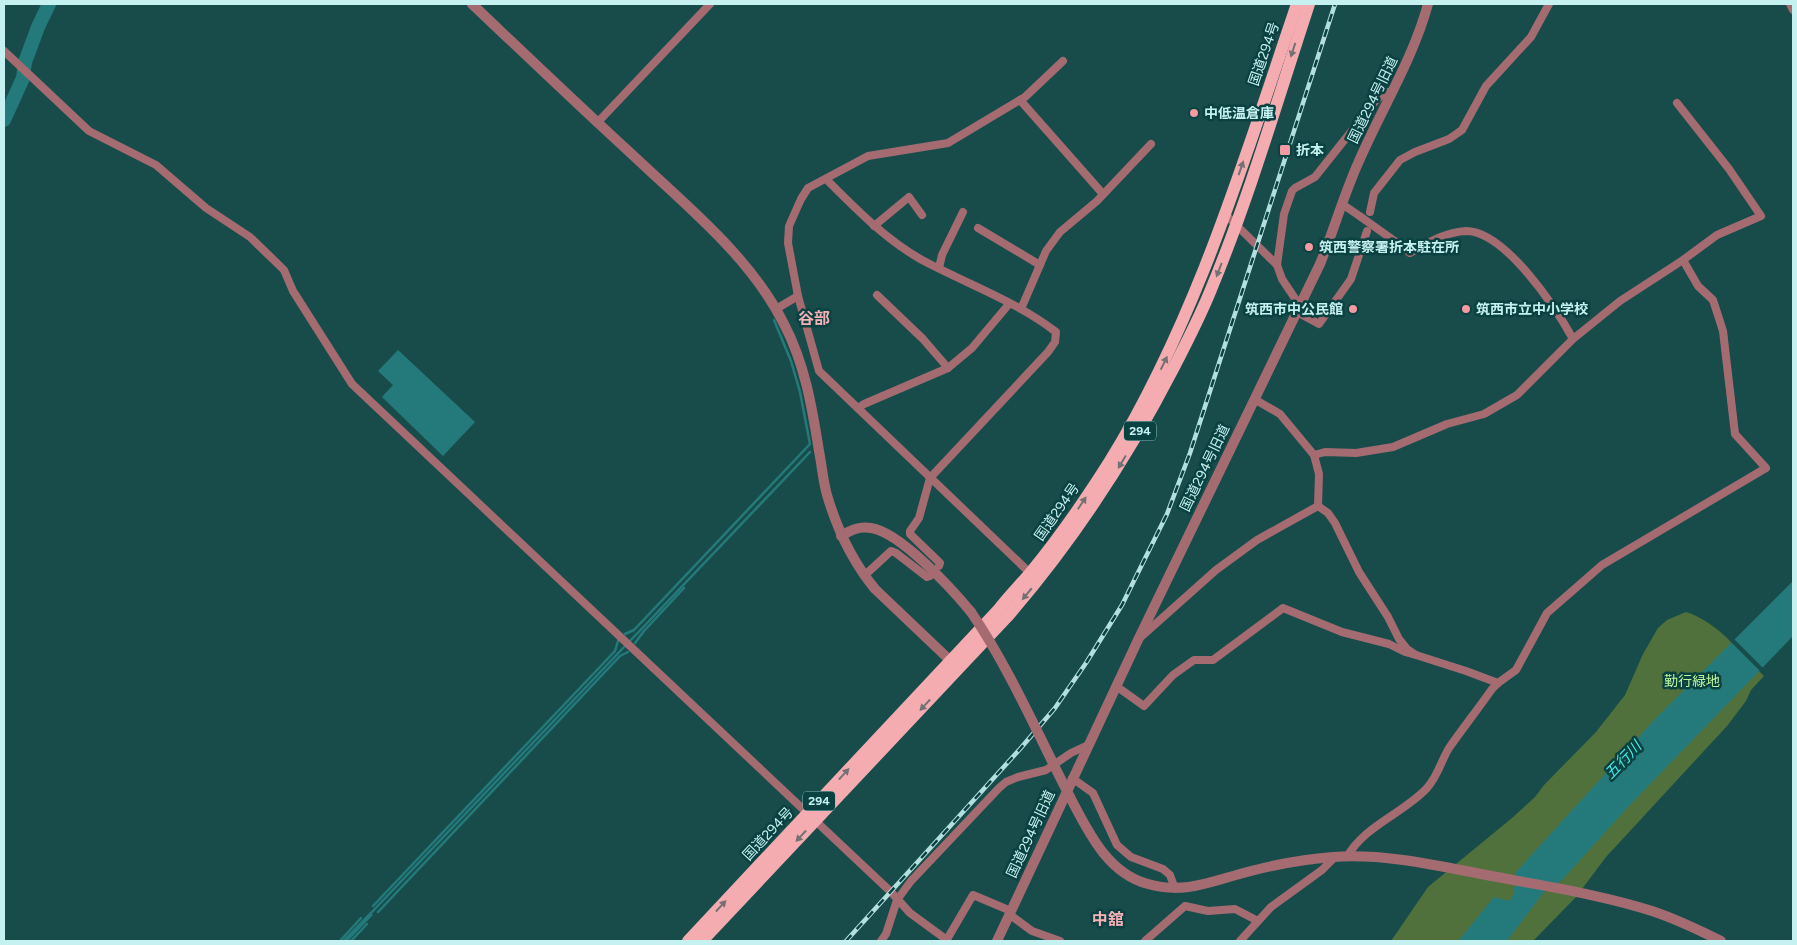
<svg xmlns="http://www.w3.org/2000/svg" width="1797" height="945" font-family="Figtree,'Noto Sans JP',sans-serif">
<rect width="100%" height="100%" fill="#184c4b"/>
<path fill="#51713c" d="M1686,612C1718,622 1741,653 1764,676L1751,690L1746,701L1727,726L1606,857L1576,897L1533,941H1391L1428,887L1512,818L1535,797L1544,785L1596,732L1625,695L1643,654L1658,628L1667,620Z"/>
<g fill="#247a7a">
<path d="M398,350L475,422L443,456L382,397L393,385L378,371Z"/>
<path d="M1793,581V636L1627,808L1562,880L1544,892L1507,941H1458L1494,897L1509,901L1515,892L1513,890L1515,886V873L1656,718Z"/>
<path d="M370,912L373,915L348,941H342Z"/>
</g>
<path fill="#184c4b" d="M1733,638L1764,669L1761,672L1730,641Z"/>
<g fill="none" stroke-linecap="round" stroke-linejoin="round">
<g stroke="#247a7a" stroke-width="2.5">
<path d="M625,634L634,630L810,444L800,392L791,361L774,320"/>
<path d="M630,641L810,452"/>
<path d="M635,643L644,631L684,588"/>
<path d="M373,906L615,651L618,641"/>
<path d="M378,912L620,656L628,652"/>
<path d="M371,913L625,646"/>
<path d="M340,941L361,918"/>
<path d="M351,941L367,924"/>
</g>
<path stroke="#247a7a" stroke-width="14" d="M4,120L23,78L25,62L38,27L49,4"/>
<g stroke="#a46c71" stroke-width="8">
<path d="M1790,4L1793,10"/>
<path d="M4,51L89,131L156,165L206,208L250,237L284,270L293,291L352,384L891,892L910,913L947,940"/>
<path d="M1020,100L1103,194"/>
<path d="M597,123L710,4"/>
<path d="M826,179C856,209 885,239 922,260C967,284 1016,301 1056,332L1055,342L1048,352L930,478L919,518L910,531V534L940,563L939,566"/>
<path d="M1342,204L1361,217"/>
<path d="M1370,212L1374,193L1400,160L1415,152L1449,139L1462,130L1486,86L1531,37L1549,4"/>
<path d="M1226,215L1277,265L1282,279L1300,306"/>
<path d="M874,226L909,197L922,215"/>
<path d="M978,228L1040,265"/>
<path d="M1396,242L1410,253C1428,243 1445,232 1466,231C1505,231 1556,308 1573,339"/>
<path d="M1277,265L1284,214L1292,191L1295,188L1315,177L1377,99L1386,92H1391"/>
<path d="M939,268L942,255L963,212"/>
<path d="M877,295L923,339L948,368"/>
<path d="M776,309L798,296"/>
<path d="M1021,309L1046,251L1060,232L1097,201L1151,144"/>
<path d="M1297,312L1319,324L1351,279L1367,231"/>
<path d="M1254,399L1280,414L1314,455L1319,474L1318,506"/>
<path d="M858,408L864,404L948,368L972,348L1009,304"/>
<path d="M1314,455L1325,452L1356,453L1393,447L1447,424L1484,414L1517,395L1573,339L1620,301L1683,260L1717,235L1761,216L1729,169L1677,103"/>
<path d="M1318,506L1328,513L1335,523L1359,572L1388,617L1399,639L1407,649L1416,655L1466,671L1498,683"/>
<path d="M1030,573L819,371L798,296L788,243L789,226L801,199L808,188L868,156L948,143L1025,97L1063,61"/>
<path d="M864,576L891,551L896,553L927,577L930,576"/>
<path d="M1142,636L1216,570L1257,540L1318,506"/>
<path d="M1116,686L1144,706L1173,675L1194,660H1213L1283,608L1342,632L1389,644L1405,652L1416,655"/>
<path d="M1072,778L1093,793L1117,845L1131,857L1163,869L1170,875L1175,889"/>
<path d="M1347,857C1364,826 1404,813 1427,788C1438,776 1441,761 1449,748C1463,728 1478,709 1492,689L1498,683L1516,670L1547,613L1602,565L1766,468L1735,434L1723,331L1713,300L1698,286L1683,260"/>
<path d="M1009,914L1032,931L1060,941"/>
<path d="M881,941L886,934L897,900L911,881L999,788L1006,782L1018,777L1046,770L1071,753L1088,745"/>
<path d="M946,941L973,895L1011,911"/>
<path d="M1145,941L1185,906L1208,911L1235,909L1258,921"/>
<path d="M1240,941L1271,907L1322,870L1335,857"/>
</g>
<g stroke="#a46c71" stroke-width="10">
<path d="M472,4C527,56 581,108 637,159C690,209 751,258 784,324C805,364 812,407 819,451C822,466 823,481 827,495C837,529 852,561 875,589L956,666"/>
<path d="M841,536C851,530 859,526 871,528C900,532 952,589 971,612"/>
<path d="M1070,797C1088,831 1107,873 1148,884C1186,895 1214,880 1251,871C1278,864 1305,859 1333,857C1388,853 1443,867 1497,877C1549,887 1602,895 1652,911C1676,919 1699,930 1721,941"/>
<path d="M997,941L1138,640L1320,264C1334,230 1344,194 1359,161C1382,108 1413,59 1428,4"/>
</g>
<g stroke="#f4acb1" stroke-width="12">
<path d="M688,941L999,609C1009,596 1021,584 1031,572C1060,537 1086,499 1110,461C1197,319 1244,160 1297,4"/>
<path d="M702,941L1007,617C1073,541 1127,458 1173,369C1187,342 1201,315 1212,287C1250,195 1278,98 1309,4"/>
</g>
<g stroke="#b3e0df" stroke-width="4.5">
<path id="rail" d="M846,941L1020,749L1055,708L1086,663L1122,605L1167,514L1190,453L1335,4"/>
</g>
<use href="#rail" stroke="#0a4141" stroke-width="2.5" stroke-dasharray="8" stroke-linecap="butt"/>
<path stroke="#a46c71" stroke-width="8" d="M1361,217L1396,242"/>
<path stroke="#a46c71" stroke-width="10" d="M971,612C1010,669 1038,735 1070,797"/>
</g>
<defs><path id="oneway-solid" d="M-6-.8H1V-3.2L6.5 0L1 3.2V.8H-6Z" transform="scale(1.25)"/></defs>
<g fill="#737173">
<use href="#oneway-solid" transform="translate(1293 50) rotate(108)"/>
<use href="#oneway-solid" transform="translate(1241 168) rotate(-71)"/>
<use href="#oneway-solid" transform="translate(1219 270) rotate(111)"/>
<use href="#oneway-solid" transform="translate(1164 363) rotate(-64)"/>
<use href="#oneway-solid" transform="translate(1122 462) rotate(121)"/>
<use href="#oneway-solid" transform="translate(1082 503) rotate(-56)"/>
<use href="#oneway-solid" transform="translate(1027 594) rotate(130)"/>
<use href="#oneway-solid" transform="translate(925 705) rotate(133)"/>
<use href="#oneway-solid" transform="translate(844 774) rotate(-47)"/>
<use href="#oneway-solid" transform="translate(801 836) rotate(133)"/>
<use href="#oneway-solid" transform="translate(721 906) rotate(-47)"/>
</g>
<g fill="#f49aa2" stroke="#0a4141" stroke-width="2">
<circle cx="1194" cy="113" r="5"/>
<rect x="1279" y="144" width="12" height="12" rx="2.5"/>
<circle cx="1309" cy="247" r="5"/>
<circle cx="1353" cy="309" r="5"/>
<circle cx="1466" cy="309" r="5"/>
</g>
<g text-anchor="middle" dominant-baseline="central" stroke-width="5" stroke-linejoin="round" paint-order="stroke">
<g fill="#0a4141" stroke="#8dbcbc" stroke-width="1">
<rect x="1124" y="421.5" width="32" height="19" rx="4"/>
<rect x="803" y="791.5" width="32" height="19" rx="4"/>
</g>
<g font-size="12" font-weight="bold" fill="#c5f1f0">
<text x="1140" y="431">294</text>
<text x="819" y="801">294</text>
</g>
<g font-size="14" fill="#c5f1f0" stroke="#0a4141">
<text transform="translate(1264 54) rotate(-71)">国道294号</text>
<text transform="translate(1373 100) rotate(-64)">国道294号旧道</text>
<text transform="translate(1205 468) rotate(-64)">国道294号旧道</text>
<text transform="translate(1057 512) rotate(-55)">国道294号</text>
<text transform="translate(768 834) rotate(-47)">国道294号</text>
<text transform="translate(1031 834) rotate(-65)">国道294号旧道</text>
</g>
<g font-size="14" font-weight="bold" fill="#c5f1f0" stroke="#0a4141" text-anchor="start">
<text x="1204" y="113">中低温倉庫</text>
<text x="1296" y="150">折本</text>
<text x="1319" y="247">筑西警察署折本駐在所</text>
<text x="1343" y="309" text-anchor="end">筑西市中公民館</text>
<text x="1476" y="309">筑西市立中小学校</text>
</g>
<g font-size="14" fill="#bff69d" stroke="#0a4141">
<text x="1692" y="681">勤行緑地</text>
</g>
<g font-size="15" font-style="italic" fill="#4bebe9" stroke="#0a4141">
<text transform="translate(1623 760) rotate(-46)">五行川</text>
</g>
<g font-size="16" font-weight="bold" fill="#f6b1b6" stroke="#0a4141">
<text x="814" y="318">谷部</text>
<text x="1108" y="919">中舘</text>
</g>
</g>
<rect width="1797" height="945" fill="none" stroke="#c5f1f0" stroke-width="10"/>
</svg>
